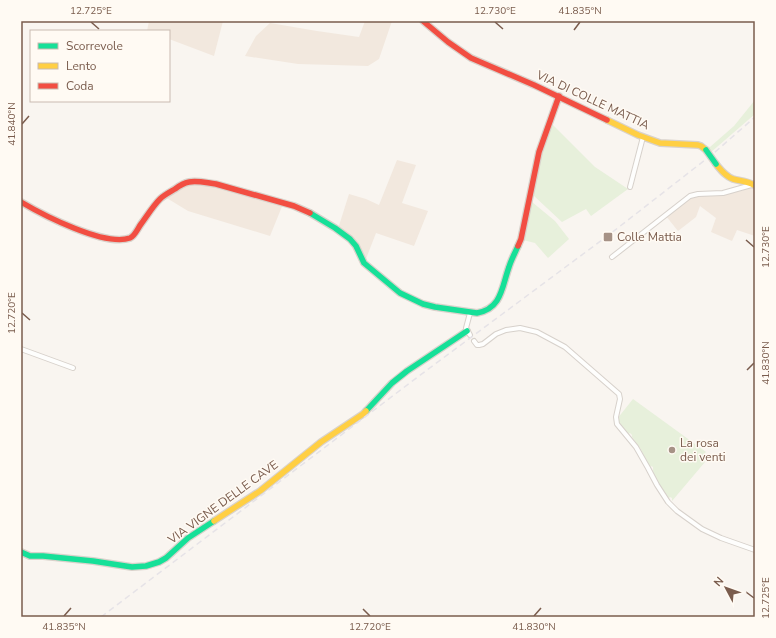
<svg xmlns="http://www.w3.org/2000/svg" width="776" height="638" font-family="'Nunito Sans',sans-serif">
<rect width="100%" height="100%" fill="#f9f5f0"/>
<g fill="#f2e8de">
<path d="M149,21H223L214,56L169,39V31H147Z"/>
<path d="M365,21H392L379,59L368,66L298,64L245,56L256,36L270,23L317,31L359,37Z"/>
<path d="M397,160L416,165L402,203L428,211L414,246L376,233L364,264L360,263L348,239L337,232L349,194L366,199L379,205Z"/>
<path d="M189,182L214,185L283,204L270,236L188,211L165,197Z"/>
<path d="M755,186V236L737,230L732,241L711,232L716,218L700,206L696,217L678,231L666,216L689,198L700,195L716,196L741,191Z"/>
</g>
<g fill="#e7f0db">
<path d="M755,100V114L710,153L701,143L710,147L734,126Z"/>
<path d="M553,125L595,167L628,189L591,216L586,209L562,222L533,195L540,151Z"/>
<path d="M532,202L555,221L569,239L548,258L535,243L523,240Z"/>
<path d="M633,399L706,452L701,458L705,462L672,501V498L670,497L669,498C663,489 652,479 653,467L651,466L650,467L640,448L632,437V435L630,433L628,434L620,428L617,419Z"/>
</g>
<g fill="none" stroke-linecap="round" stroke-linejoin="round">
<g stroke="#d7d1cb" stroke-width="6">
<g id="street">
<path d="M630,187L643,137"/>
<path d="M612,257L690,196L698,194L723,193L755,184"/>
<path d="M470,335L466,328L470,313"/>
<path d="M474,341L477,345H479L483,344L496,334L506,330L520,328L537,332L565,347L619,394L620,399L616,417L617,424L636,447L648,468L657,485L668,502L677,511L702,529L721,538L755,550"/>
<path d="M21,349L73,368"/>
</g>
</g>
<g stroke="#d9d2cb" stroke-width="8">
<g id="fast">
<path d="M310,213L335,228L350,239L356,246L364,263L400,293L423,304L435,307L477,313C502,309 502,286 509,267C511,260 515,253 518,246"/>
<path d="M366,411L392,383L407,371L467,331"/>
<path d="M21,552L30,556H43L93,561L132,567L146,566L159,562L166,558L188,538L214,521"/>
</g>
</g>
<g stroke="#d9d2cb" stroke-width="8">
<g id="slow">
<path d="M607,120L638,135L660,143L698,145L701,146L706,150"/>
<path d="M716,164C721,170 725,176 733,179C740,181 747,181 754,185"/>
<path d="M214,521L260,491L321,442L363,414L366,411"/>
</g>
</g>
<g stroke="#d9d2cb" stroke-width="8">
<g id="jam">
<path d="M423,21L448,42L471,58L534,85L607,120"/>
<path d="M21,202C43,215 105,247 130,238C135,236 138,228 141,224C147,216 153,206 160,199C164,195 170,192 175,189C179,186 184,183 189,182C197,180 207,183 216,184L294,206L310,213"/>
<path d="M518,246L521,239L539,152L559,96"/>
</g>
</g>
<use href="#street" stroke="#fefefd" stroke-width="4"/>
<use href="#fast" stroke="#16e098" stroke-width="5.5"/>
<use href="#slow" stroke="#ffcf43" stroke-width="5.5"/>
<use href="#jam" stroke="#f24e42" stroke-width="5.5"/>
<path stroke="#e6e3e7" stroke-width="1.5" stroke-dasharray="6 4" stroke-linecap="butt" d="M101,617L419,376L610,234L714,153L755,117"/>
<g stroke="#d9d2cb" stroke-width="8" stroke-linecap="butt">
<path id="fast-bridge" d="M706,150L716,164"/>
</g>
<use href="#fast-bridge" stroke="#16e098" stroke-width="5.5"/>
</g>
<path fill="none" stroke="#7a5c4d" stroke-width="1.5" d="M91,22L99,29M495,22L503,29M574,30L580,22M22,124L29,116M746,240L754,247M22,313L30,320M747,370L754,363M746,592L754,598M363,609L370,616M64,616L71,608M534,616L541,608"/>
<g fill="#a69286" stroke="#fffaf3" stroke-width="1.5">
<rect x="603" y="232" width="10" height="10" rx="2"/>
<circle cx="672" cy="450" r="4"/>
</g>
<g text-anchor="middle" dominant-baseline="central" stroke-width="3" stroke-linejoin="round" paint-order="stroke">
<g font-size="12" fill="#7a5c4d" stroke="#fffaf3">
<text transform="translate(593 100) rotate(25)">VIA DI COLLE MATTIA</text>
<text transform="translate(223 502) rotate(-36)">VIA VIGNE DELLE CAVE</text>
</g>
<g font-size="12" fill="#7a5c4d" stroke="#fffaf3" text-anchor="start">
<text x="617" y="237">Colle Mattia</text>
<text x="680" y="443">La rosa<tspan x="680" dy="14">dei venti</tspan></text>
</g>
</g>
<rect width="776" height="638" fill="none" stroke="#fffaf3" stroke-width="44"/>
<rect x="30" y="30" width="140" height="72" fill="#fffaf3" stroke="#cabbb1"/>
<rect x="38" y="43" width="20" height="6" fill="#16e098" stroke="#cabbb1"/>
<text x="66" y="50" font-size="12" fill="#7a5c4d">Scorrevole</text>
<rect x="38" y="63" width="20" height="6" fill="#ffcf43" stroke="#cabbb1"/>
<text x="66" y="70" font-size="12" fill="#7a5c4d">Lento</text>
<rect x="38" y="83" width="20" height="6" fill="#f24e42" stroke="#cabbb1"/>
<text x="66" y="90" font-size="12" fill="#7a5c4d">Coda</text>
<g transform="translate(726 588) rotate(311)" stroke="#fffaf3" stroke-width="3" paint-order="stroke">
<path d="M0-3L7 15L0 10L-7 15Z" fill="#7a5c4d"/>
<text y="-6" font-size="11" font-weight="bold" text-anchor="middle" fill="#7a5c4d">N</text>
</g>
<rect x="22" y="22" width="732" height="594" fill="none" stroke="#7a5c4d" stroke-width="1.5"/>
<g font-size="10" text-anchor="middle" fill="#7a5c4d">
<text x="91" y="14">12.725°E</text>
<text x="495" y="14">12.730°E</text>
<text x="580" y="14">41.835°N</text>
<text transform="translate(11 124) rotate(-90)" y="4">41.840°N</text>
<text transform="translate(765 247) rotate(-90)" y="4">12.730°E</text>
<text transform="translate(11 313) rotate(-90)" y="4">12.720°E</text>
<text transform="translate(765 363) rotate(-90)" y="4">41.830°N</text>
<text transform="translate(765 598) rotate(-90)" y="4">12.725°E</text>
<text x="64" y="630">41.835°N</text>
<text x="370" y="630">12.720°E</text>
<text x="534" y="630">41.830°N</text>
</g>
</svg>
